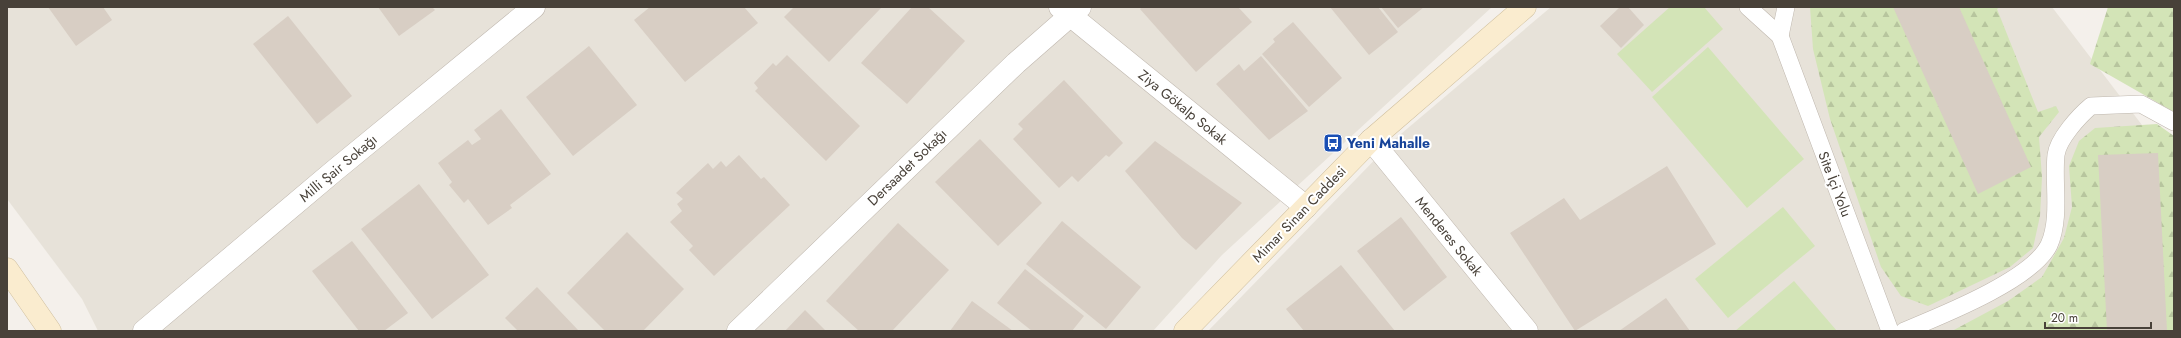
<svg xmlns="http://www.w3.org/2000/svg" width="2181" height="338" font-family="Jost,sans-serif">
<defs>
<pattern id="forest-firs" width="22" height="20" patternUnits="userSpaceOnUse"><rect width="22" height="20" fill="#d3e4b7"/><path d="M5 1l3.5 6h-7zM16 11l3.5 6h-7z" fill="#b7c59e"/></pattern>
</defs>
<rect width="100%" height="100%" fill="#f4f0eb"/>
<g fill="#e7e2d9">
<path d="M7,7H1492L1222,255L1153,331H98L82,299L7,199Z"/>
<path d="M1551,7H2052L2174,167V331H1208L1395,139Z"/>
</g>
<g fill="url(#forest-firs)">
<path d="M1810,7H2000L1997,9L2038,112L2056,106L2059,112L2039,137L2042,177L2040,216L2033,248L2010,267L1928,306L1901,296L1881,267L1830,119L1813,49Z"/>
<path d="M2108,7H2174V112L2090,64Z"/>
<path d="M2157,124L2174,136V331H1952L2008,301L2042,277L2064,238L2072,207L2069,166L2079,141L2095,128Z"/>
</g>
<g fill="#d3e4b7">
<path d="M1670,7H1704L1723,29L1652,92L1617,54Z"/>
<path d="M1708,47L1804,159L1747,208L1652,97Z"/>
<path d="M1783,207L1815,246L1728,318L1695,279Z"/>
<path d="M1794,281L1837,331H1735Z"/>
</g>
<g fill="#d8cec4">
<path d="M48,7H103L112,20L76,46Z"/>
<path d="M378,7H432L435,10L399,36Z"/>
<path d="M650,7H744L758,23L685,82L634,20Z"/>
<path d="M794,7H882L829,62L784,17Z"/>
<path d="M912,7H928L965,41L907,104L861,63Z"/>
<path d="M1142,7H1238L1252,22L1196,72L1140,9Z"/>
<path d="M1330,7H1378L1398,32L1369,55Z"/>
<path d="M1381,7H1424L1398,28Z"/>
<path d="M1620,7H1628L1644,25L1621,48L1600,26Z"/>
<path d="M1893,7H1959L2031,167L1978,194Z"/>
<path d="M288,16L352,96L317,124L253,44Z"/>
<path d="M1293,22L1342,78L1309,107L1262,54L1275,42L1273,39Z"/>
<path d="M589,46L637,105L573,156L526,97Z"/>
<path d="M787,55L860,126L826,161L755,91L758,88L754,83L773,63L776,66Z"/>
<path d="M1261,56L1308,111L1269,140L1216,84L1239,64L1244,71Z"/>
<path d="M1064,80L1123,143L1109,157L1106,155L1078,182L1072,176L1059,188L1013,139L1023,129L1018,124Z"/>
<path d="M501,109L551,174L510,205L512,208L488,225L468,199L464,203L449,185L452,182L438,163L468,140L472,145L481,139L474,130Z"/>
<path d="M980,139L1042,203L998,246L935,182Z"/>
<path d="M1155,141L1242,203L1196,250L1182,238L1125,171Z"/>
<path d="M2158,153L2167,331H2107L2098,155Z"/>
<path d="M739,155L761,179L764,177L790,205L714,276L689,250L693,246L670,222L682,211L677,204L683,199L676,193L708,163L713,169L721,161L726,167Z"/>
<path d="M1667,166L1716,244L1575,331L1510,233L1564,198L1580,220Z"/>
<path d="M419,184L489,275L432,319L361,229Z"/>
<path d="M1401,217L1447,277L1404,311L1357,251Z"/>
<path d="M1062,221L1141,287L1106,329L1026,264Z"/>
<path d="M898,223L949,270L892,331H859L826,301Z"/>
<path d="M627,232L684,289L643,331H605L567,293Z"/>
<path d="M352,241L408,313L384,331H359L312,271Z"/>
<path d="M1341,265L1395,331H1304L1286,309Z"/>
<path d="M1025,269L1084,316L1072,331H1032L997,303Z"/>
<path d="M537,287L579,331H518L505,318Z"/>
<path d="M1666,298L1690,331H1619Z"/>
<path d="M972,301L1013,331H950Z"/>
<path d="M805,310L826,331H785Z"/>
</g>
<g fill="none" stroke-linecap="round" stroke-linejoin="round">
<g stroke="#bfb7ae" stroke-width="18">
<g id="lane">
<path d="M1748,7L1780,36L1890,331"/>
<path d="M1780,36L1786,7"/>
<path d="M1904,331C1940,316 2032,280 2049,245C2061,218 2053,183 2056,155C2058,139 2079,116 2091,106L2141,104L2174,122"/>
</g>
</g>
<g stroke="#bfb7ae" stroke-width="23">
<g id="street">
<path d="M1060,7L1306,207"/>
<path d="M1371,140L1527,331"/>
<path d="M144,331L334,171L534,7"/>
<path d="M738,331L1016,63L1080,7"/>
</g>
</g>
<g stroke="#cfbf9e" stroke-width="23">
<g id="secondary">
<path d="M7,269L50,331"/>
<path d="M1185,331L1371,140L1525,7"/>
</g>
</g>
<use href="#lane" stroke="#fff" stroke-width="17"/>
<use href="#street" stroke="#fff" stroke-width="22"/>
<use href="#secondary" stroke="#faeccf" stroke-width="22"/>
</g>
<defs>
<g id="bus-square" transform="scale(1)"><rect x="-9" y="-9" width="18" height="18" rx="4" fill="#1a4fb4" stroke="#fff"/><path d="M-5-6H5V4H4V6H2V4H-2V6H-4V4H-5ZM-3.5-4V0h7V-4ZM-3.5 1.2v1.5H-2V1.2ZM2 1.2v1.5H3.5V1.2Z" fill="#fff"/></g>
</defs>
<g fill-rule="evenodd">
<use href="#bus-square" x="1333" y="143"/>
</g>
<g text-anchor="middle" dominant-baseline="central" stroke-width="4" stroke-linejoin="round" paint-order="stroke">
<g font-size="14" fill="#484139" stroke="#fff">
<text transform="translate(1183 107) rotate(39)">Ziya Gökalp Sokak</text>
<text transform="translate(907 167) rotate(-44)">Dersaadet Sokağı</text>
<text transform="translate(338 168) rotate(-40)">Milli Şair Sokağı</text>
<text transform="translate(1835 184) rotate(69)">Site İçi Yolu</text>
<text transform="translate(1299 214) rotate(-46)">Mimar Sinan Caddesi</text>
<text transform="translate(1449 236) rotate(51)">Menderes Sokak</text>
</g>
<g font-size="14" font-weight="bold" fill="#164399" stroke="#fff" text-anchor="start">
<text x="1347" y="143">Yeni Mahalle</text>
</g>
</g>
<rect width="2181" height="338" fill="none" stroke="#484139" stroke-width="16"/>
<path d="M2045 322v6h106v-6" fill="none" stroke="#484139" stroke-width="2"/>
<text x="2051" y="322" font-size="12" fill="#484139" stroke="#ffffff" stroke-width="3" paint-order="stroke">20 m</text>
</svg>
